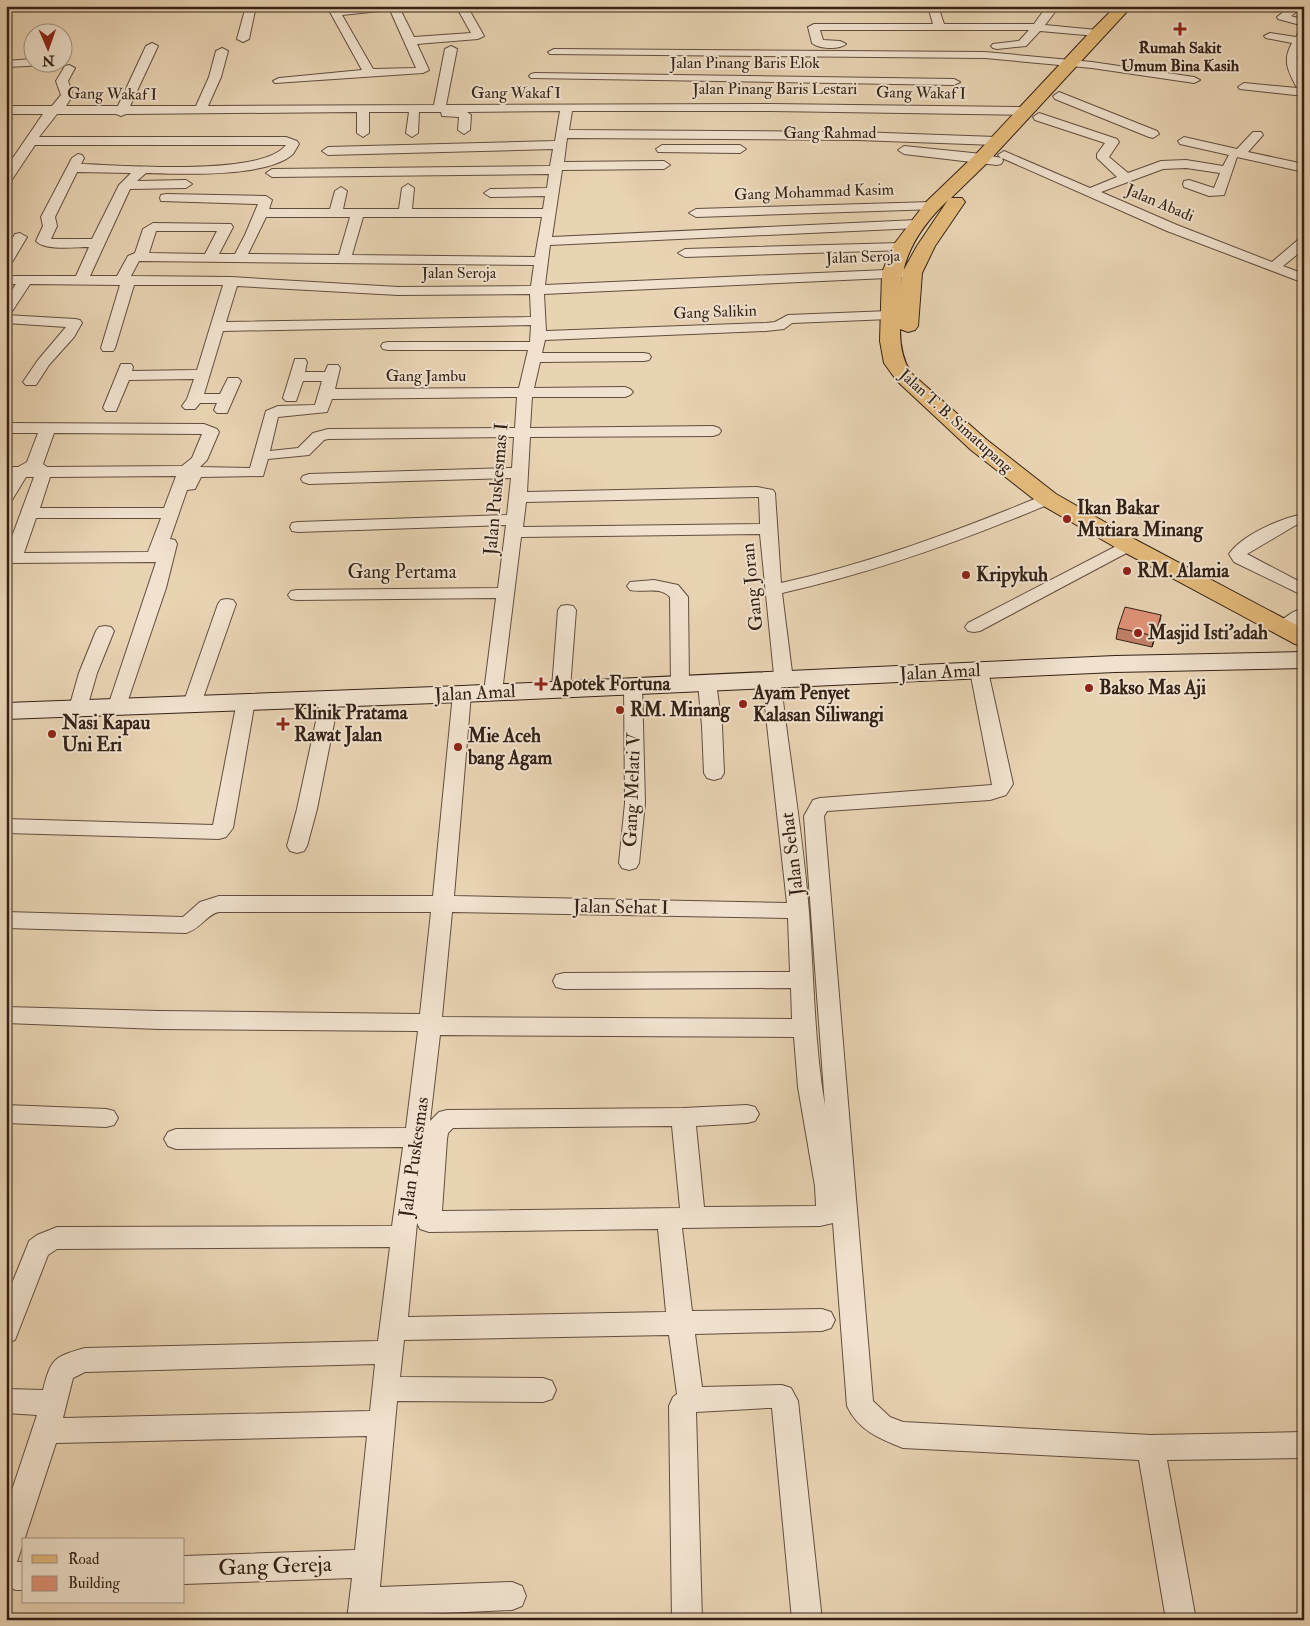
<svg xmlns="http://www.w3.org/2000/svg" width="1310" height="1626" font-family="'IM FELL Double Pica',serif">
<rect width="100%" height="100%" fill="#e8d3b3"/>
<filter id="stains"><feTurbulence type="fractalNoise" baseFrequency=".004" numOctaves="4"/><feColorMatrix values="0 0 0 0 .2 0 0 0 0 .09 0 0 0 0 .02 0 0 0 .5 -.17"/></filter>
<radialGradient id="worn" r=".72"><stop offset=".6" stop-color="#630" stop-opacity="0"/><stop offset="1" stop-color="#630" stop-opacity=".3"/></radialGradient>
<g fill="none" stroke-linecap="round" stroke-linejoin="round">
<g stroke="#614e3e" stroke-width="2">
<g id="street">
<path d="M246,6H256L249,39L243,42L237,39Z"/>
<path d="M362,6H405L400,9L414,37L471,33L456,6H467L484,36L478,39L417,44L429,70L423,73L275,83L273,81L279,78L362,70L330,12L335,9ZM390,10L416,68L373,69L342,15Z"/>
<path d="M847,6H881C874,11 854,11 847,6Z"/>
<path d="M928,6H938L944,24H1034L1047,6H1058V8L1045,25L1097,30L1103,33L1097,36L1040,31L1026,46L997,49L993,48L991,46L993,44L1019,41L1029,30H820L823,40L840,41L846,44C839,50 819,49 812,43L808,27L814,24H933Z"/>
<path d="M1291,6H1304L1291,16L1304,20V26L1278,19L1277,17Z"/>
<path d="M1304,30V45C1292,55 1300,67 1303,79C1305,84 1304,90 1304,96L1240,89L1238,87L1244,83L1297,88C1288,71 1282,61 1292,43L1266,38L1264,36L1270,33L1296,37L1300,31Z"/>
<path d="M152,43L158,46L130,106H196L209,77L216,51L222,48L228,51L221,77L208,106L434,105L445,49L451,46L457,49L446,105L771,104L1026,107L1032,111L1026,115L771,111H572L569,130L857,132L996,137L1002,141L996,145L857,140L567,138L564,162L664,161L670,165L664,169L562,170L552,237L917,220L924,224L917,228L550,245L545,285L909,269L916,273L909,277L544,294L546,331L766,323L775,322L788,315L890,311L895,312L897,315L895,318L890,319L792,323L784,329L766,331L545,340L542,353H644L649,354L651,357L649,360L644,361L540,362L534,388L625,387L630,389L633,392L630,395L625,397H532L530,428L713,426L719,428L721,431L719,434L713,436L530,437L527,492L757,487L773,490L775,493L781,583C871,563 957,531 1042,496H1054L1056,499L1054,502C965,540 876,572 782,593L793,680L791,684L781,685C790,761 803,836 809,912C814,977 814,1042 825,1106L804,816L813,800L820,798L992,785L970,671L973,667L979,665L985,667L988,671L1013,784L1006,795L990,800L827,811L824,816L873,1401L890,1417L903,1422L1151,1435L1304,1432V1458L1167,1460L1196,1620H1166L1139,1460L903,1448C880,1439 858,1430 847,1406L833,1223L820,1226L682,1228L692,1311L822,1309L831,1312L835,1320L831,1328L822,1331L695,1334L702,1387L782,1385L791,1388L798,1401L822,1620H792L772,1408H767L696,1412L702,1620H672L669,1406L673,1397L677,1394L669,1335L404,1340L400,1377L543,1378L552,1381L556,1390L552,1399L543,1402L397,1401L380,1587L512,1582L522,1586L526,1596L522,1606L512,1610L377,1616V1620H347L352,1578L184,1584V1556L355,1550L367,1436L56,1443L17,1562H24V1590H16L6,1586V1508L37,1415L6,1413V1389L43,1390C51,1359 53,1357 85,1348L378,1341L390,1247L57,1249L48,1255L15,1340L6,1343V1298L26,1249L29,1241L37,1235L57,1227L392,1226L403,1147L176,1149L168,1146L164,1139L168,1132L176,1129L406,1128L418,1031L159,1029L6,1023V1007L159,1011L420,1014L431,912H219C207,914 202,928 186,933L6,928V912L183,917L200,902L219,896H433L453,694L455,690L462,688L469,690L471,694L454,896L787,903L762,680L764,676L774,675L760,534L521,537L502,692L500,696L493,698L486,696L484,692L496,598L297,600L291,599L288,595L291,591L297,590L498,588L506,525L298,532L292,531L290,527L292,523L298,522L507,515L511,478L309,484L303,482L301,479L303,476L309,474L512,468L514,437L328,439L324,440L309,455L268,459L263,476L201,477L195,489L187,490L170,539L175,540L177,544L166,588L126,706L124,710L117,712L110,710L108,706L156,562L6,563V553L34,477H26L12,500L6,502V483L10,477H6V467H18L27,462L38,433H6V423L204,424L217,429L219,432L207,460L200,467L250,468L266,411L278,406L315,405L322,381H303L296,401H286L283,398L295,359H305L307,362L305,372H325L328,365H338L340,368L335,389L519,388L528,350H388L383,349L381,346L383,343L388,342H530L531,325L223,331L204,394H220L228,378H238L241,381L227,413H217L214,410L217,403H200L195,409H185L182,406L187,399L194,379L129,380L116,411H106L103,408L121,364H131L133,367L132,371L197,370L223,285H134L115,348L113,351H103L101,348L120,285L30,284L11,313L6,314V299L16,284H6V276H76L89,247C75,247 45,251 36,241L43,226L41,217L72,158L78,154L82,155L84,158L81,164C121,165 262,177 286,145H35L11,181L6,182V168L43,114H6V106H52L61,95L56,81L65,66L69,65L75,68L68,81L73,95L66,106H118L146,46ZM560,111L555,141L328,147L322,151L328,155L553,149L550,166L272,169L266,173L272,177L549,174L547,188L490,189L484,193L490,197L545,196L543,209H412L414,188L408,184L402,188L399,209H343L347,191L341,187L335,191L330,209H269L272,200L266,196L166,194L161,195L160,198L161,201L258,204L245,235L235,254H219L233,227L231,224L153,223L143,229L135,253L128,256L117,276H90L130,189L186,188L192,184L186,180L137,181L146,173C180,174 267,178 293,154C295,151 297,147 299,144L297,141L286,137H39L57,114H116L121,116L126,114L357,112V133L363,137L369,133V112H409L406,133L412,137L418,133L419,112H441L442,116L459,117L458,130L464,134L470,130L471,115L467,112ZM77,172L131,173L119,185L92,239H51L57,226L55,217ZM266,217H350L339,255L248,254ZM363,217H542L535,257L352,255ZM156,231H217L205,254L149,253ZM139,261L534,265L531,286L398,287L231,277L131,276ZM237,286L398,295L530,294L531,317L226,322ZM517,397L515,428L328,429L313,433L298,448L270,451L278,417L327,412L332,399ZM54,433L202,434L192,458L182,466L47,467L43,464ZM176,476L164,508H40L50,477ZM757,497H759L760,524L523,527L526,502ZM36,518H161L148,552L24,553ZM452,912L788,918L790,972L564,973L556,975L553,981L556,987L564,989L791,988L792,1019L442,1017ZM440,1035L794,1037L798,1087L815,1186L816,1206L704,1207L696,1126L747,1123L755,1121L759,1114L755,1107L747,1105L683,1108L447,1110L439,1112L430,1121ZM672,1126L680,1208L442,1211L447,1139L448,1133L453,1128ZM417,1223L420,1229L429,1232L658,1229L666,1312L408,1317ZM375,1364L370,1411L63,1418L73,1378L85,1372Z"/>
<path d="M554,49L985,52L1092,62L1194,77L1200,80L1194,83L1092,68L985,58L550,54L548,52Z"/>
<path d="M32,59V62H52L47,65L6,67V61Z"/>
<path d="M535,73L954,79L960,82L954,85L531,78L529,76L531,74Z"/>
<path d="M1059,92L1157,131L1159,134L1153,138L1149,137L1055,99L1053,96Z"/>
<path d="M1039,113L1117,139L1119,142L1109,157L1128,173L1161,161L1186,160L1223,166L1229,155L1180,144L1178,141L1184,137L1237,149L1253,132H1261L1263,135L1248,152L1304,164V172L1237,157L1224,195L1209,196L1184,187L1183,184L1184,181L1189,180L1214,188L1220,173L1186,168L1163,169L1101,192L1177,225L1272,262L1299,239L1304,238V249L1283,266L1304,274V283L1167,231L1002,158L1003,161L1001,164L997,165L904,154L898,150L904,146L982,154L1001,158L998,155L1004,151L1090,188L1117,177L1097,158V154L1105,143L1035,120L1033,117Z"/>
<path d="M662,145H740L746,149L740,153L658,152L656,149Z"/>
<path d="M932,202L937,203L939,206L937,209L696,217L689,213L696,209Z"/>
<path d="M20,233L27,237L11,264L6,265V249L15,234Z"/>
<path d="M901,243L908,247L906,250L685,257L678,253L685,249Z"/>
<path d="M6,315L75,319L80,320L82,323L74,337L49,365L36,385H26L23,382L38,360L66,327L6,323Z"/>
<path d="M1304,514V524L1296,525L1247,554L1304,584V596L1234,562L1229,554C1242,535 1281,518 1304,514Z"/>
<path d="M1128,540L1134,541L1136,545L1134,549L980,631L974,632L968,631L965,627L968,623Z"/>
<path d="M654,580L678,585L688,597L689,684L687,688L680,690L673,688L671,684L670,597C660,586 643,593 630,590L627,586L630,582Z"/>
<path d="M227,599L233,600L236,604L201,704L199,708L192,710L185,708L183,704L218,604L221,600Z"/>
<path d="M567,605L573,606L576,610L570,688L568,692L561,694L554,692L552,688L558,610L561,606Z"/>
<path d="M1304,608V622C1295,628 1289,635 1278,632L1275,628C1281,619 1294,610 1304,608Z"/>
<path d="M105,626L111,627L114,631L97,673L87,708L85,712L78,714L71,712L69,708L79,673L96,631L99,627Z"/>
<path d="M707,677L714,679L716,683L722,726L724,773L721,778L714,780L707,778L704,773L702,726L698,683L700,679Z"/>
<path d="M633,680L640,682L642,686L645,803L639,863L636,868L629,870L622,868L619,863L625,803L624,686L626,682Z"/>
<path d="M330,692L337,694L339,698L317,809L307,846L304,851L297,853L290,851L287,846L297,809L321,698L323,694Z"/>
<path d="M246,695L253,697L255,701L233,828L226,837L219,839L6,833V819L213,825L237,701L239,697Z"/>
<path d="M6,1105L106,1109L114,1111L118,1118L114,1125L106,1127L6,1123Z"/>
</g>
</g>
<g stroke="#342217" stroke-width="2">
<path id="secondary" d="M1304,652V668L1115,672L462,702L6,719V703L462,686L1115,656Z"/>
</g>
<g stroke="#342217" stroke-width="2">
<path id="primary" d="M1116,6H1132L988,162L951,198H962L965,202L935,246L922,273L918,326L915,330L908,332L900,329C900,345 902,359 911,373L987,440L1056,494L1136,540L1304,629V647L1295,644L1120,550L1040,504L971,450L897,381L884,363L880,341L882,273L892,247L926,202L976,154L1092,30ZM948,200L917,246L902,273L901,289C902,253 923,224 948,200Z"/>
</g>
<use href="#street" fill="#f0e2ce" fill-rule="evenodd"/>
<use href="#secondary" fill="#f0e2ce" fill-rule="evenodd"/>
<use href="#primary" fill="#e4ba7a" fill-rule="evenodd"/>
</g>
<path fill="#c07e66" stroke="#342217" d="M1161,615L1152,647L1116,639L1118,628Z"/>
<path fill="#9c6653" stroke="#342217" d="M1161,615L1159,626L1152,647L1155,636Z"/>
<path fill="#df9277" stroke="#342217" d="M1125,607L1161,615L1155,636L1118,628Z"/>
<g fill="#8f2418" stroke="#f0e2ce" stroke-width="2">
<path d="M1177.5 21.5h5v5h5v5h-5v5h-5v-5h-5v-5h5z"/>
<circle cx="1067" cy="519" r="5"/>
<circle cx="1127" cy="571" r="5"/>
<circle cx="966" cy="575" r="5"/>
<circle cx="1138" cy="633" r="5"/>
<path d="M538.5 676.5h5v5h5v5h-5v5h-5v-5h-5v-5h5z"/>
<circle cx="1089" cy="688" r="5"/>
<circle cx="743" cy="704" r="5"/>
<circle cx="620" cy="710" r="5"/>
<path d="M280.5 716.5h5v5h5v5h-5v5h-5v-5h-5v-5h5z"/>
<circle cx="52" cy="734" r="5"/>
<circle cx="458" cy="747" r="5"/>
</g>
<g text-anchor="middle" dominant-baseline="central" stroke-width="4" stroke-linejoin="round" paint-order="stroke">
<g font-size="16" font-weight="bold" fill="#342217" stroke="#f0e2ce">
<text x="1180" y="48">Rumah Sakit<tspan x="1180" dy="18">Umum Bina Kasih</tspan></text>
</g>
<g font-size="16" fill="#342217" stroke="#f0e2ce">
<text x="745" y="63">Jalan Pinang Baris Elok</text>
<text x="775" y="89">Jalan Pinang Baris Lestari</text>
<text x="516" y="93">Gang Wakaf I</text>
<text transform="translate(921 93) rotate(1)">Gang Wakaf I</text>
<text transform="translate(112 94) rotate(1)">Gang Wakaf I</text>
<text x="830" y="133">Gang Rahmad</text>
<text transform="translate(814 192) rotate(-2)">Gang Mohammad Kasim</text>
<text transform="translate(1160 203) rotate(23)">Jalan Abadi</text>
<text transform="translate(863 257) rotate(-2)">Jalan Seroja</text>
<text x="459" y="273">Jalan Seroja</text>
<text transform="translate(715 312) rotate(-2)">Gang Salikin</text>
<text x="426" y="376">Gang Jambu</text>
<text transform="translate(956 421) rotate(42)">Jalan T. B. Simatupang</text>
</g>
<g font-size="19" fill="#342217" stroke="#f0e2ce">
<text transform="translate(496 489) rotate(-85)">Jalan Puskesmas I</text>
<text x="402" y="572">Gang Pertama</text>
<text transform="translate(752 587) rotate(-96)">Gang Joran</text>
<text transform="translate(940 672) rotate(-3)">Jalan Amal</text>
<text transform="translate(475 693) rotate(-3)">Jalan Amal</text>
<text transform="translate(632 790) rotate(-88)">Gang Melati V</text>
<text transform="translate(792 854) rotate(-97)">Jalan Sehat</text>
<text transform="translate(621 907) rotate(1)">Jalan Sehat I</text>
<text transform="translate(414 1157) rotate(-82)">Jalan Puskesmas</text>
</g>
<g font-size="19" font-weight="bold" fill="#342217" stroke="#f0e2ce" text-anchor="start">
<text x="1077" y="508">Ikan Bakar<tspan x="1077" dy="22">Mutiara Minang</tspan></text>
<text x="1137" y="571">RM. Alamia</text>
<text x="976" y="575">Kripykuh</text>
<text x="1148" y="633">Masjid Isti'adah</text>
<text x="551" y="684">Apotek Fortuna</text>
<text x="1099" y="688">Bakso Mas Aji</text>
<text x="753" y="693">Ayam Penyet<tspan x="753" dy="22">Kalasan Siliwangi</tspan></text>
<text x="630" y="710">RM. Minang</text>
<text x="294" y="713">Klinik Pratama<tspan x="294" dy="22">Rawat Jalan</tspan></text>
<text x="62" y="723">Nasi Kapau<tspan x="62" dy="22">Uni Eri</tspan></text>
<text x="468" y="736">Mie Aceh<tspan x="468" dy="22">bang Agam</tspan></text>
</g>
<g font-size="22" fill="#342217" stroke="#f0e2ce">
<text transform="translate(275 1566) rotate(-2)">Gang Gereja</text>
</g>
</g>
<rect width="1310" height="1626" fill="none" stroke="#e8d3b3" stroke-width="25"/>
<rect x="8" y="8" width="1295" height="1611" fill="none" stroke="#342217" stroke-width="2.5"/>
<rect x="12" y="12" width="1285" height="1601" fill="none" stroke="#342217"/>
<rect x="22" y="1538" width="162" height="65" fill="#f0e2ce" stroke="#a59585"/>
<rect x="32" y="1555" width="25" height="8" fill="#e4ba7a" stroke="#a59585"/>
<text x="68" y="1564" font-size="15" fill="#342217">Road</text>
<rect x="32" y="1576" width="25" height="15" fill="#df9277" stroke="#a59585"/>
<text x="68" y="1588" font-size="15" fill="#342217">Building</text>
<g transform="translate(48 48) rotate(178)"><circle r="24" fill="#f0e2ce" stroke="#a59585"/>
<path d="M0-4L9 19L0 12L-9 19Z" fill="#8f2418"/>
<text y="-8" font-size="14" font-weight="bold" text-anchor="middle" fill="#342217">N</text>
</g>
<rect width="100%" height="100%" filter="url(#stains)"/>
<rect width="100%" height="100%" fill="url(#worn)"/>
</svg>
